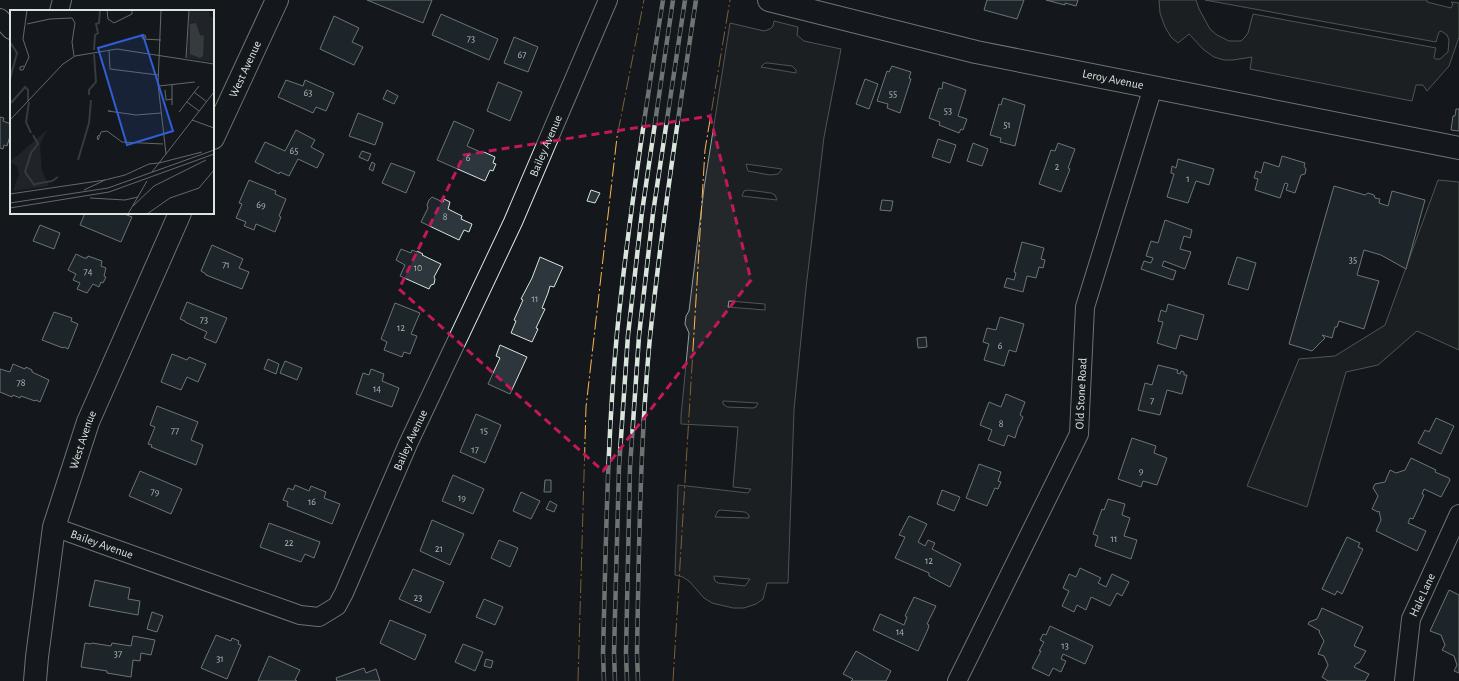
<svg xmlns="http://www.w3.org/2000/svg" width="1459" height="681" font-family="'Alegreya Sans',sans-serif">
<rect width="100%" height="100%" fill="#14181c"/>
<g fill="#24282b" stroke="#939e99" fill-rule="evenodd">
<path d="M1159,0H1196L1199,9L1210,29L1217,35L1229,41H1241L1245,37L1248,33L1253,14L1436,48L1434,57L1435,59H1440L1448,52L1449,40L1447,35L1441,31L1439,32L1436,42L1205,0H1427V2L1451,8L1453,4L1451,2L1459,3V37L1449,66L1427,91L1423,85H1416L1412,101L1250,69L1252,57L1233,60H1224L1214,57L1204,50L1189,34L1178,43L1171,37L1165,27L1160,13Z"/>
<path d="M774,21L798,27L797,35L804,41L841,49L824,137L806,288L794,410L788,583H767L763,599L756,604L744,608H733L712,603L704,598L690,582L683,577L675,575L678,485L748,493L751,489L733,487L738,427L681,424V416L689,333L685,324L686,316L689,311L704,188L730,23L764,31L770,29L773,26ZM768,63L792,66L796,70V73L761,67L765,63ZM746,164L782,169L778,174L770,175L748,171ZM748,190L771,193L775,195L777,200L742,196L744,191ZM729,301L765,304V310L728,307ZM723,401L758,403L756,407L753,408L727,407L723,404ZM721,510L745,512L749,515V518L715,517L718,511ZM714,577V576L750,579L745,586L718,583L715,581Z"/>
<path d="M1438,180L1459,182V350L1417,331L1378,365L1346,372L1307,507L1247,486L1299,359L1335,356L1385,325Z"/>
</g>
<g fill="#2c363c" stroke="#d8e6dc">
<path d="M367,0H432L423,23Z"/>
<path d="M987,0H1024L1017,19L984,10Z"/>
<path d="M1046,0H1078L1076,6L1065,3V5Z"/>
<path d="M441,14L498,39L489,60L432,35Z"/>
<path d="M334,16L359,28L352,42L363,47L354,65L320,49Z"/>
<path d="M514,37L538,47L528,72L504,63Z"/>
<path d="M892,66L911,72L909,78L911,79L900,113L887,108L888,104L877,101L887,71L889,72Z"/>
<path d="M865,79L878,84L869,109L856,104Z"/>
<path d="M286,80L303,86L305,80L334,93L326,111L316,107L313,113L278,97Z"/>
<path d="M498,82L522,92L510,121L487,111Z"/>
<path d="M943,82L966,90L958,116L967,119L963,130L961,129L959,133L939,125L940,122L929,118L939,88L942,89Z"/>
<path d="M387,90L398,96L394,104L383,99Z"/>
<path d="M1003,98L1025,105L1015,146L1000,142L1001,138L990,135L999,104L1001,105Z"/>
<path d="M1456,109H1459V131L1451,130L1453,116H1455Z"/>
<path d="M358,113L383,123L375,145L349,136Z"/>
<path d="M0,117L4,118L3,121L11,124V133L7,146L4,145L3,149L0,148Z"/>
<path d="M454,121L474,130L467,146L483,153L484,152L495,157L493,163L496,164L493,171L490,170L485,181L437,160Z"/>
<path d="M296,130L315,140L311,147L324,154L317,168L298,159L289,176L280,172L279,174L255,162L265,142L285,151Z"/>
<path d="M938,139L956,145L950,163L932,157Z"/>
<path d="M973,143L988,149L982,166L967,161Z"/>
<path d="M1058,143L1075,149L1068,168L1070,169L1061,192L1039,184L1051,150L1055,151Z"/>
<path d="M362,151L371,154L368,161L359,157Z"/>
<path d="M1282,156L1305,163L1304,166L1306,169L1305,174L1301,175L1295,193L1286,190L1288,184L1285,183L1280,198L1255,190L1258,179L1254,178L1256,171L1261,173L1264,162L1279,167Z"/>
<path d="M1178,159L1214,169L1209,185L1196,181L1188,203L1167,197L1174,174L1171,173L1172,166L1176,168Z"/>
<path d="M372,162L375,164L373,171L369,169Z"/>
<path d="M391,163L415,172L406,193L382,183Z"/>
<path d="M249,180L276,191L275,194L286,199L279,216L281,217L275,232L256,224L254,230L244,226L246,222L236,218L242,204L239,203Z"/>
<path d="M1334,186L1365,195L1368,193L1374,195L1375,198L1380,199L1379,203L1388,206L1392,191L1425,200L1406,269L1381,255L1364,250L1357,275L1379,281L1364,329L1339,321L1337,327H1335L1332,338L1322,335L1325,338L1312,351L1289,344Z"/>
<path d="M591,190L600,193L595,203L587,201Z"/>
<path d="M432,197L443,202L444,199L450,202L448,209L462,216L461,219L472,224L469,232L464,230L459,240L421,222L428,208L427,205L429,200Z"/>
<path d="M882,200L893,201L891,211L880,210Z"/>
<path d="M85,213H122L132,217L121,242L80,225Z"/>
<path d="M1165,220L1192,230L1190,238L1184,236L1180,249L1191,252L1185,269L1164,261L1162,266L1176,271L1173,280L1141,269L1144,261L1151,263L1153,258L1146,256L1151,241L1158,243Z"/>
<path d="M40,225L60,233L54,249L33,241Z"/>
<path d="M1022,242L1044,248L1041,259L1045,260L1043,268L1039,267L1036,278L1027,276L1023,292L1004,287L1007,278L1014,280L1016,273L1014,272Z"/>
<path d="M212,245L243,259L239,268L249,272L242,289L206,275V274L201,271Z"/>
<path d="M401,249L411,253L412,250L417,252V251L423,254L422,255L441,264L434,277L435,279L434,284L431,285L429,289L400,276L405,265L396,260Z"/>
<path d="M76,254L84,258H87L88,256L102,261L101,266L106,268L104,276L106,277L103,283L101,282L99,287L93,284L87,293L77,289L80,283L73,280L76,274L68,270Z"/>
<path d="M540,257L563,267L554,287L550,286L548,293L542,308L545,309L536,328L538,329L532,342L511,333L516,321L514,320L523,300L521,299L532,278Z"/>
<path d="M1237,257L1256,263L1248,290L1228,284Z"/>
<path d="M187,302L227,318L216,343L204,338L207,332L185,322V321L180,319Z"/>
<path d="M395,303L420,313L411,334L417,336L410,354L404,352L402,357L384,350L387,342L381,339Z"/>
<path d="M1168,304L1204,315L1197,340L1180,335L1176,349L1157,343L1163,322L1158,321L1161,310L1166,312Z"/>
<path d="M54,312L72,318L71,321L78,324L68,349L64,347L63,348L42,340Z"/>
<path d="M1000,317L1024,324L1016,352L1009,350L1004,366L984,360L989,344L983,342L987,328L996,330Z"/>
<path d="M926,337L927,347L918,348L917,338Z"/>
<path d="M500,345L527,357L510,394L488,384L500,358L496,356Z"/>
<path d="M172,354L187,360L189,357L206,364L198,382L187,377L181,390L161,382Z"/>
<path d="M268,359L279,364L276,374L264,369Z"/>
<path d="M285,361L302,368L297,380L280,373Z"/>
<path d="M13,364L25,369L26,367L32,370V372L49,380L40,402L36,400L35,401L21,396L20,398L13,395L12,397L0,392V369L10,372Z"/>
<path d="M1158,365L1178,370L1177,373L1180,374L1181,371L1184,372V375H1187L1182,394L1167,390L1160,415L1138,410L1145,383L1152,385Z"/>
<path d="M371,369L384,374L382,381L399,388L392,407L356,394L363,373L369,375Z"/>
<path d="M1006,394L1025,402L1020,415L1023,417L1018,428L1015,438L1008,435L1004,446L988,440L992,430L980,425L989,402L1001,407Z"/>
<path d="M157,406L198,422L191,440L203,445L196,465L151,447L152,445L148,444L155,427L150,425Z"/>
<path d="M476,414L501,425L485,463L460,452Z"/>
<path d="M1436,418L1454,426L1441,454L1418,443L1425,430L1429,432Z"/>
<path d="M1132,438L1156,446L1154,453L1167,458L1157,485L1143,481L1141,487L1118,479Z"/>
<path d="M1411,458L1436,470L1435,472L1449,478L1450,480L1441,497L1424,489L1422,494L1424,495L1413,519L1410,518L1408,523L1426,531L1417,551L1376,531L1381,520L1379,511L1378,512L1372,509L1378,496L1373,488L1375,484L1385,482L1390,470L1396,473L1405,470Z"/>
<path d="M979,464L1001,472L998,481L1001,482L998,489L995,488L987,506L966,498Z"/>
<path d="M140,471L182,489L171,514L129,496Z"/>
<path d="M453,475L484,489L473,514L442,501Z"/>
<path d="M545,480H551V492H544Z"/>
<path d="M295,485L309,491L311,486L326,492L324,498L340,504L332,524L287,506L288,502L283,500L288,488L293,490Z"/>
<path d="M942,490L960,497L954,511L937,504Z"/>
<path d="M521,492L540,501L531,519L513,511Z"/>
<path d="M1108,499L1125,504L1122,515L1130,518L1124,536L1137,540L1131,559L1095,546L1098,536L1093,534L1102,509L1104,510Z"/>
<path d="M550,501L557,505L554,512L546,509Z"/>
<path d="M909,516L927,524L918,542L925,546L928,540L935,543L932,549L961,564L950,587L929,576V573L895,558L905,537L899,535Z"/>
<path d="M432,520L464,534L450,565L420,551Z"/>
<path d="M269,523L320,542L314,558L305,554L301,562L260,547Z"/>
<path d="M1347,537L1360,543L1358,547L1363,549L1342,594L1337,591L1335,595L1322,589Z"/>
<path d="M499,540L518,548L510,567L491,558Z"/>
<path d="M1080,568L1101,578L1098,583L1106,587L1112,574L1129,582L1122,596L1117,593L1110,606L1091,597L1086,610L1077,605L1074,612L1062,606L1069,591L1063,588L1069,574L1076,577Z"/>
<path d="M413,569L444,582L430,613L399,599Z"/>
<path d="M95,580L130,588L128,599L140,601L138,615L89,606Z"/>
<path d="M1449,590L1459,595V673L1454,671L1457,665L1454,656L1442,650L1445,645L1441,635L1430,631Z"/>
<path d="M914,597L936,606L927,624L929,625L928,629L918,651L873,630L880,614L904,625L907,617L905,616Z"/>
<path d="M484,599L503,607L495,625L476,617Z"/>
<path d="M1322,608L1363,627L1354,646L1366,651L1359,663H1357L1354,667L1369,674L1365,681H1328L1322,677L1328,665L1324,656L1318,654L1324,641L1319,632L1320,631L1308,624L1309,622L1317,619Z"/>
<path d="M152,612L163,616L157,632L147,629Z"/>
<path d="M390,620L426,635L415,660L380,643Z"/>
<path d="M1050,626L1093,646L1085,664L1063,654L1061,659L1066,661L1061,672L1053,668L1049,676L1032,668L1041,651H1039L1044,642L1040,640L1043,634L1046,635Z"/>
<path d="M216,635L231,641L232,638L239,641L238,644L241,645L227,679L201,668Z"/>
<path d="M133,636L155,640L151,655L141,653L140,661L133,660L131,677L107,673V671L81,667L85,643L91,644L92,643L111,646L112,643L131,646Z"/>
<path d="M463,644L483,652L475,671L455,662Z"/>
<path d="M856,651L891,671L886,681H851L853,679L843,674Z"/>
<path d="M269,656L300,670L295,680L297,681H258Z"/>
<path d="M486,659L493,661L491,668L484,666Z"/>
<path d="M364,668L366,673L376,669L380,681H337L336,678Z"/>
</g>
<g fill="none" stroke-linecap="round" stroke-linejoin="round">
<g stroke="#d8e6dc" stroke-width="20">
<g id="minor">
<path d="M59,11L62,0"/>
<path d="M0,18L11,30"/>
<path id="s1" d="M54,527L300,615L319,617L337,606L344,593L408,444L513,222L608,0"/>
<path id="s2" d="M957,681L1079,434L1085,307L1153,87"/>
<path id="s3" d="M1404,681L1411,619L1459,514"/>
</g>
</g>
<g stroke="#d8e6dc" stroke-width="24">
<g id="tertiary">
<path id="s4" d="M769,0L976,52L1459,148"/>
</g>
</g>
<g stroke="#d8e6dc" stroke-width="24">
<g id="secondary">
<path id="s5" d="M213,138L277,0"/>
<path id="s6" d="M35,681L37,657L54,527L88,422L180,213"/>
</g>
</g>
<use href="#minor" stroke="#14181c" stroke-width="18"/>
<use href="#tertiary" stroke="#14181c" stroke-width="22"/>
<use href="#secondary" stroke="#14181c" stroke-width="22"/>
<g stroke="#d8e6dc" stroke-width="4.5">
<g id="rail">
<path d="M604,681L603,653C606,546 607,440 617,333C628,222 645,111 663,0"/>
<path d="M615,681L614,653L619,467L628,335L642,212L673,0"/>
<path d="M627,681L626,653L630,467L639,336L653,213L685,0"/>
<path d="M638,681L637,653C639,547 640,442 650,337C662,224 679,112 696,0"/>
</g>
</g>
<use href="#rail" stroke="#14181c" stroke-width="3" stroke-dasharray="9" stroke-linecap="butt"/>
<g stroke="#ffb74d" stroke-width="1" stroke-dasharray="14 3 2 3" stroke-linecap="butt">
<path d="M578,681L586,407L617,137L644,0"/>
<path d="M673,681L705,150L730,0"/>
</g>
</g>
<path d="M0 0H1459V681H0ZM710,116L751,280L603,471L399,289L464,155Z" fill="#14181c" fill-opacity=".55" fill-rule="evenodd"/>
<path fill="none" stroke="#c2185b" stroke-width="3" stroke-dasharray="8 5" stroke-linejoin="round" d="M710,116L751,280L603,471L399,289L464,155Z"/>
<g text-anchor="middle" dominant-baseline="central" stroke-width="3" stroke-linejoin="round" paint-order="stroke">
<g font-size="10" fill="#adbab4">
<text x="471" y="39">73</text>
<text x="522" y="55">67</text>
<text x="308" y="93">63</text>
<text x="893" y="94">55</text>
<text x="948" y="111">53</text>
<text x="1007" y="125">51</text>
<text x="294" y="151">65</text>
<text x="468" y="158">6</text>
<text x="1057" y="167">2</text>
<text x="1188" y="179">1</text>
<text x="261" y="205">69</text>
<text x="445" y="217">8</text>
<text x="1353" y="260">35</text>
<text x="226" y="265">71</text>
<text x="418" y="268">10</text>
<text x="88" y="272">74</text>
<text x="535" y="299">11</text>
<text x="204" y="320">73</text>
<text x="401" y="328">12</text>
<text x="1000" y="346">6</text>
<text x="21" y="383">78</text>
<text x="377" y="389">14</text>
<text x="1152" y="401">7</text>
<text x="1001" y="424">8</text>
<text x="175" y="431">77</text>
<text x="484" y="431">15</text>
<text x="475" y="450">17</text>
<text x="1141" y="471">9</text>
<text x="155" y="492">79</text>
<text x="462" y="498">19</text>
<text x="312" y="502">16</text>
<text x="1114" y="539">11</text>
<text x="289" y="543">22</text>
<text x="439" y="549">21</text>
<text x="929" y="561">12</text>
<text x="418" y="598">23</text>
<text x="900" y="632">14</text>
<text x="1065" y="646">13</text>
<text x="118" y="654">37</text>
<text x="220" y="659">31</text>
</g>
<g font-size="12" fill="#d8e6dc" stroke="#14181c">
<text stroke="none"><textPath href="#s5" startOffset="76">West Avenue</textPath></text>
<text stroke="none"><textPath href="#s4" startOffset="353">Leroy Avenue</textPath></text>
<text stroke="none"><textPath href="#s1" startOffset="807">Bailey Avenue</textPath></text>
<text stroke="none"><textPath href="#s2" startOffset="316">Old Stone Road</textPath></text>
<text stroke="none"><textPath href="#s6" startOffset="247">West Avenue</textPath></text>
<text stroke="none"><textPath href="#s1" startOffset="483">Bailey Avenue</textPath></text>
<text stroke="none"><textPath href="#s1" startOffset="51">Bailey Avenue</textPath></text>
<text stroke="none"><textPath href="#s3" startOffset="89">Hale Lane</textPath></text>
</g>
</g>
<g transform="translate(10 10)">
<rect width="204" height="204" fill="#14181c"/>
<path d="M179,0H199L200,7L204,8L203,52L177,48ZM37,120L30,135L32,161L39,176L3,181L9,164L7,156L0,152Z" fill="#202428"/>
<path d="M186,13L190,25L194,26L193,46L190,48L180,44V14Z" fill="#363b3e"/>
<path fill="none" stroke="#363b3e" stroke-width="2" d="M0,32L7,43L0,69M84,40L85,25L88,23L86,14L89,13L90,0M79,85V80L86,72L84,44M0,90L2,92L15,77L18,80V91M19,92L16,112L21,123M23,125L28,134L21,143L15,162L25,176M68,150L79,113L81,90M25,174L42,171L48,167"/>
<path fill="none" stroke="#626a69" stroke-width="1" d="M97,0L98,9L104,13L122,4V0M151,0L148,74L156,144M17,14L40,9L62,8L65,13L62,32L64,46M136,28L135,25L131,26L133,29L151,30M99,40L100,59L148,65M176,48L179,0M14,56L10,57V60H13L19,47L13,29L17,0M162,75V95M149,76L185,72M155,80L156,90L162,89M184,82L197,92M177,92L189,101M101,101H98L126,105L151,103M169,102L189,76M0,110L53,54L65,46L107,39L204,54M182,110L204,118M89,125L87,127L88,130L91,122L97,121L112,132L153,134M149,153L192,142M142,162L204,82M115,165L139,154L149,153M74,180L95,170M0,184L95,170L115,165M80,188L115,190L128,187M0,193L98,178L204,140M123,196L144,176L196,150M0,198L99,182L204,144M118,204L137,171M137,204L160,188L189,178L204,160"/>
<path fill="#305dd8" fill-opacity="0.15" stroke="#305dd8" stroke-width="2" d="M133,25L163,121L117,135L88,38Z"/>
<rect width="204" height="204" fill="none" stroke="#d8e6dc" stroke-width="2"/>
</g>
</svg>
